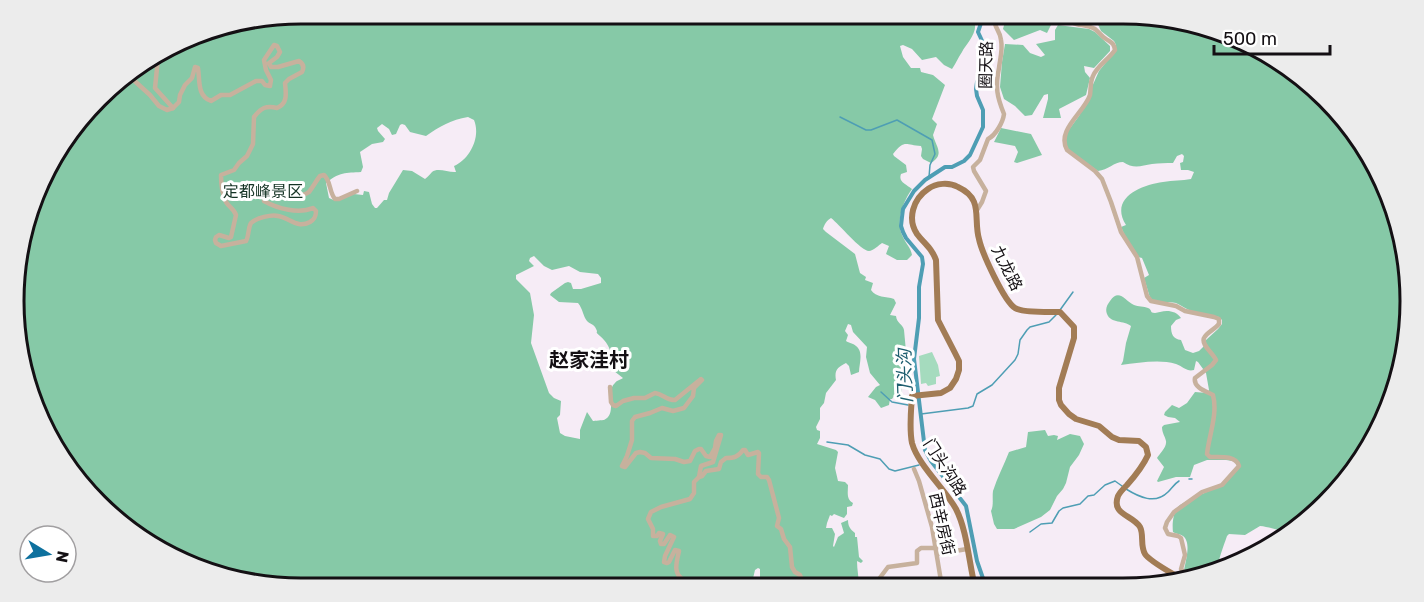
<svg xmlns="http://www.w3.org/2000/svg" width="1424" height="602" font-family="Rubik,'Noto Sans SC',sans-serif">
<rect width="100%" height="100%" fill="#f6ecf6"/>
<path fill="#a5dbbe" d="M932,352L938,365L940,376L936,377V384L928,386L926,383L921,384L919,356Z"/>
<g fill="#86c9a7" fill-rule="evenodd">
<path d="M301,14H970C971,17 973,19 974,21C979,32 966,44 962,52C958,58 956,63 952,69L944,65L936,57L922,60L912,49L903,45L900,46L903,57L911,68H920L921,72L933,75L945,85L932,119L937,124L933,135C936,147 945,154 931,163L923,159L921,156L922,149L921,146C905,145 905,139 893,154L894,156L906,165L907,172L901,174C898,182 906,184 912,189C903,201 895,223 903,237C906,244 911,248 912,255L907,260H897L886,254L889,246L882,243C879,245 873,251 869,251C861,251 839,224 831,218C827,220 824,225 823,229L826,232L855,254L860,273L866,277L865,280L873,283L871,290C876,298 886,296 894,299L896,303L890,315L896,316C897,324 903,324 904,330L907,362L905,386H902L900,400L898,399L897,396H894L892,399H890L889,405L881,408L875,400L868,397L876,387L880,385L870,373L866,357L867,347L853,332L851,325L848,324L845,331L848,335L846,341C849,343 853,343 856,346C864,352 859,364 859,372L851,375L849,366L846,363C838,367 834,370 836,380L826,393L824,403L820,408V419L816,427L817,430L820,431V438L817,444L836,450L838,452L835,468L838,481L845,482L848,485C848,492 846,499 853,503L852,506L847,507V514L844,518L834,514L832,516L830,515L827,523L826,528H832L835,534L833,546L834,547L838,537L844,533L841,523L848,520C848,526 850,529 855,533V537H857L859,557L863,561L861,563L857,561C857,570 859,578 859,587H762L760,581V569L758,568L755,570L751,587H735L731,582L726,581L717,585L716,587L301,588L208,573L112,517L52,444L16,339L19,245L52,157L112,85L208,29ZM468,117L474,120C481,137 470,159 454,166L456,172C449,173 438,167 432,172C430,174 428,177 425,179L412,171L403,170L389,193L387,200H384L377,208H375L372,204L369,192L364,191L363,195L354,194L336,201L329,198L326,183C339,172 346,173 361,172L363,167L360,152L372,144L383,142L385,139L378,131L377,128L382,124L389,129L392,135L396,134L400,125L402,124L405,125L410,132L426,136C440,126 451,120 468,117ZM534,256L544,266L552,270L569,266L580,272L598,274L601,278V283L581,289H573L571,283L568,282L565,283L551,293L550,295L559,302L578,303C583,309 583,316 587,321C591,325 592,323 595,327C600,335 593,330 600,336C609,344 615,355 607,366L609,370L614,371L623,378C620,380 617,380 615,383C605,391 618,414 604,420C603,420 594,421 593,421L587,412L580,430V439L565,436L560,433L557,418L560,415L561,401L554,398L549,393L531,343L534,315L530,293L516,279V275L534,266L529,261L530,258Z"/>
<path d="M1007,14H1064L1065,19L1055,17L1047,33L1040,30L1014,40L1003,29Z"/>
<path d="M1093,14H1123L1216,29L1313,85L1381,174L1410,283L1395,394L1362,461L1298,529C1286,535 1273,527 1260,526L1245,535L1229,534L1227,536C1223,548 1218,559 1218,570L1198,576L1197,574H1188L1184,571C1185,562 1192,543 1183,536C1180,534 1176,534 1173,532C1172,525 1173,511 1179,506C1186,500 1208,492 1217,487C1225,482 1231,473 1238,467L1237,464L1233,461L1226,460H1207L1194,465L1190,477H1176L1158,482L1157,481L1164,467L1157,458C1160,453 1167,447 1166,441C1165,436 1162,433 1162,427L1164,425L1180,422L1175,418L1168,417L1164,415L1165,412L1172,405L1179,408L1187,403L1195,392L1207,393L1209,390L1206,373L1198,362L1196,361L1194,370C1187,372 1184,367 1176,364C1159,359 1139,363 1121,365L1123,361L1126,343L1131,326C1124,320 1111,324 1107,314C1105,309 1107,305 1110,301C1119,288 1125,301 1134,305C1138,307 1144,306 1148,308C1153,310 1149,313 1155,313C1157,313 1158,312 1160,312C1168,310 1176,311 1181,318L1176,320L1171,326C1171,334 1173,339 1181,340L1185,350L1193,353L1199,351L1206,344V340L1218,329L1222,324V320L1219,317C1210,315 1198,314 1189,310C1184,308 1181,305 1176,303C1168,301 1160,303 1151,301L1144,278L1149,275L1142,258L1138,257L1127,240L1121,227L1126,225C1109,198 1141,185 1163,182C1173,180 1182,181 1191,179L1194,172L1188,170H1181L1180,163L1183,162L1184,156L1182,154L1177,156L1173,163C1166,163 1159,163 1152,164C1141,166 1133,169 1123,162C1114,162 1108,170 1098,171L1069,151L1064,138L1065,135L1079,116L1099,71L1116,50V45L1114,41L1101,31Z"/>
<path d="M1058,25L1089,29L1095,32L1110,46V51L1094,68L1084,66L1085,72L1090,78L1086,95L1059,109L1061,118H1043L1048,99V94L1044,95L1032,115L1025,116L1015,106L1004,99L1000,87L1002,62L1005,44L1023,45L1030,53L1041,57L1045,55L1036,44L1055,40V30Z"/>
<path d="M1001,128L1031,134L1042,155L1017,163L1014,162L1018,152L1015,146L994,142Z"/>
<path d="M1045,430L1048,436L1054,435L1058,436L1057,440L1070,434L1080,436L1084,444L1079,455L1070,467L1066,483L1063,489L1057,496L1050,510L1041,517L1014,529H997L994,524L991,511C994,505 992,498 993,491C997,478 1004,465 1009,452L1026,447L1028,432Z"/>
</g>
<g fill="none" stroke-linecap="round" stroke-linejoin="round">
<g stroke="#4e9eb4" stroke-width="1.5">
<path d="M840,117L866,130H871L897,120L932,140L935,154L930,165L929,177"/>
<path d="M1060,310L1073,292"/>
<path d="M881,392L892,402L908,405"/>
<path d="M921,414L968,408L973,406L977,394L992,385L1015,360L1018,354L1020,340L1027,330L1030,327L1049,322L1056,315"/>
<path d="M827,442L848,445L865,455L880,459L889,469L895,471L919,465"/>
<path d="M1189,479H1192"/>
<path d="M1126,489C1139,497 1155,505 1168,492C1172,488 1174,484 1179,481"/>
<path d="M1030,532L1041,524L1052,523L1059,511L1063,508L1080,504L1088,496L1094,495L1105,485L1115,481L1122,486"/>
</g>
<path stroke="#4e9eb4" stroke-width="4" d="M986,587L977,561L966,506L931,461L925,450L914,359L919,318V287L923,264L922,257L906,238L903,232L901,226L902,217L903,209L914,191L925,180L945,167H952L964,161L970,155L983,127V110L977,96L976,89L977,82L983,71L985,55L984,45L978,32L981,23L989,14"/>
<g stroke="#c7b19d" stroke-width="4.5">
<path d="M1066,14C1072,29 1083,22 1095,29C1099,32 1102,37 1106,39C1112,43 1114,43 1115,50C1109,59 1097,66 1093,76C1090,82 1091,89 1090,95C1084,113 1056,130 1067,150L1095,171L1102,179L1111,202L1121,232L1137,257L1147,296L1151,301L1176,306L1185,311L1214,317L1219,319V324C1215,329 1206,333 1204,338C1201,345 1213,353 1216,360L1212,365L1195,378C1193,387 1205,391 1213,395C1218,414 1209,435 1207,454L1210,457C1219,457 1236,455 1239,466L1222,485L1202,492L1174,512L1167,522L1165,528L1168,534L1178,536L1181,538L1185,555L1181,569L1190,578"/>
<path d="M158,58L155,88L173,108"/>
<path d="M128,75L150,95L159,106L167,110L173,108"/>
<path d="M173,108L179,102L180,95L185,85L192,78L195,67L198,68C200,81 197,96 211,101L221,95H230L256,81H262L265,85L270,86L271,80L266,70L264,60L274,45L277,46L280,52L277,57L269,63L271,67H278L299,61C304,64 304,68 302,72L289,79L285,83C286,94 288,103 277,108C266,105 261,108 254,117L253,144L247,156L239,163L234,170L221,175C221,183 222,194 226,202C229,207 234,209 236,215L231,237L229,238L219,235L216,237L215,240L216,243L221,246L246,241C249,236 248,228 251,223C256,218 272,214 278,216C290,218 297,229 310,222C315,219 316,216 316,211L313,208C299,214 278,209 264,201V198L267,193C277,194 300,199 309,192C313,187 316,181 320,176L324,175C331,181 329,192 335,199H339L357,191"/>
<path d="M977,210L982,202L986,191L974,171L973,167L980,160L988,139C996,135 1003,122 1004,114C997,97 995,87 999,68C1000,59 1003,50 1001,40C1000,29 993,29 994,14"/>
<path d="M610,387L611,402L613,405L616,406L623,401L634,398H645L655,393C663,394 666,400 675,400L701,379L702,380L694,388L693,396L684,408L673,411L662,408L650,413L635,417L632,421V440L627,456L622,466L625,467L636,453L640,452L645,453L651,458L675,459L684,462L690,461L695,451L699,449H701L706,456L710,457L715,448L716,441L719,435H721L713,462L701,466L699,477L694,482V493L690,499L661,507L651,512L648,519L653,529V536H657L659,533L663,534L660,541L661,544H664L670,535L674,537L665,556L664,562L667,563L669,562L675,550L679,551C677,561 672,574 684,580C690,583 694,583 699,587"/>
<path d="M914,469L919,481L932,527L942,587"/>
<path d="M699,477L702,476L706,471L719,469L721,462L726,458C734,458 738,457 743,450H745L748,455L758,452L759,453L758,474L761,477H767L769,480L779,518L777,526L781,529L784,539L790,547L792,567L795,572L800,575L805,587"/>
<path d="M937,554L967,549"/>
<path d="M873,587L888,567L917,563V551L921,548H936"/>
</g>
<path stroke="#a27c55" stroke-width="6" d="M975,587C969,563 967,530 956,509C945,489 918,465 912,443C909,429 911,411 912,396L941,393L950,388L956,379L959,370V361L955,353L938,320L936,260C931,246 925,245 917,234C907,219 913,199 928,189C936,183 949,182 958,187C984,199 973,218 979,239C982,253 1004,301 1015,308C1022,313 1050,312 1060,312L1074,327V338L1059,388V400L1061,405L1069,414L1076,419L1099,426L1112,437L1119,440L1139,441L1146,447L1148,455C1143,466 1135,476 1127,485C1124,488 1120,492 1118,496C1111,515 1133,515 1140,527C1144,534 1140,546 1145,554C1150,562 1174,574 1183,580"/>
</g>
<g text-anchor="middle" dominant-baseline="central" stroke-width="6" stroke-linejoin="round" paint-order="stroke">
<g font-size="16" fill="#141014" stroke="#fff">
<text transform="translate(986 65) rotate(-89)">圈天路</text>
<text transform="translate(1007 268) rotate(63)">九龙路</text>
<text transform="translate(945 467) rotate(57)">门头沟路</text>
<text transform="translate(942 524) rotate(77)">西辛房街</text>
</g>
<g font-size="16" fill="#153325" stroke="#fff">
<text x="263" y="191">定都峰景区</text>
</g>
<g font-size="18" font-style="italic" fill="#1e5e6f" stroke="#fff">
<text transform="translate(905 376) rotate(-92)">门头沟</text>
</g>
<g font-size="20" font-weight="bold" fill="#141014" stroke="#fff">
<text x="589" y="360">赵家洼村</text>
</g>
</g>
<path d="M0 0H1424V602H0ZM301 24H1123A277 277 0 0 1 1400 301V301A277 277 0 0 1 1123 578H301A277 277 0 0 1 24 301V301A277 277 0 0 1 301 24Z" fill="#ececec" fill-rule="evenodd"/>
<path fill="none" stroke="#141014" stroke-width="3" d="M301 24H1123A277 277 0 0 1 1400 301V301A277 277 0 0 1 1123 578H301A277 277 0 0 1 24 301V301A277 277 0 0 1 301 24Z"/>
<g transform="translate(48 554) rotate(101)"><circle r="28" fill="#ffffff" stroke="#a19fa1" stroke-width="1.5"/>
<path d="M0-4.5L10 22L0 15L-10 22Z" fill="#0e719e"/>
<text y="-9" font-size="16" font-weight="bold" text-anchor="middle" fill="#141014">N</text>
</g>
<path d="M1214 45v9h116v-9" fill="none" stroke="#141014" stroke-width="3"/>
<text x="1223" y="45" font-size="18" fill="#141014" stroke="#ffffff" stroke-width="4.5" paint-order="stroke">500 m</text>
</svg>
